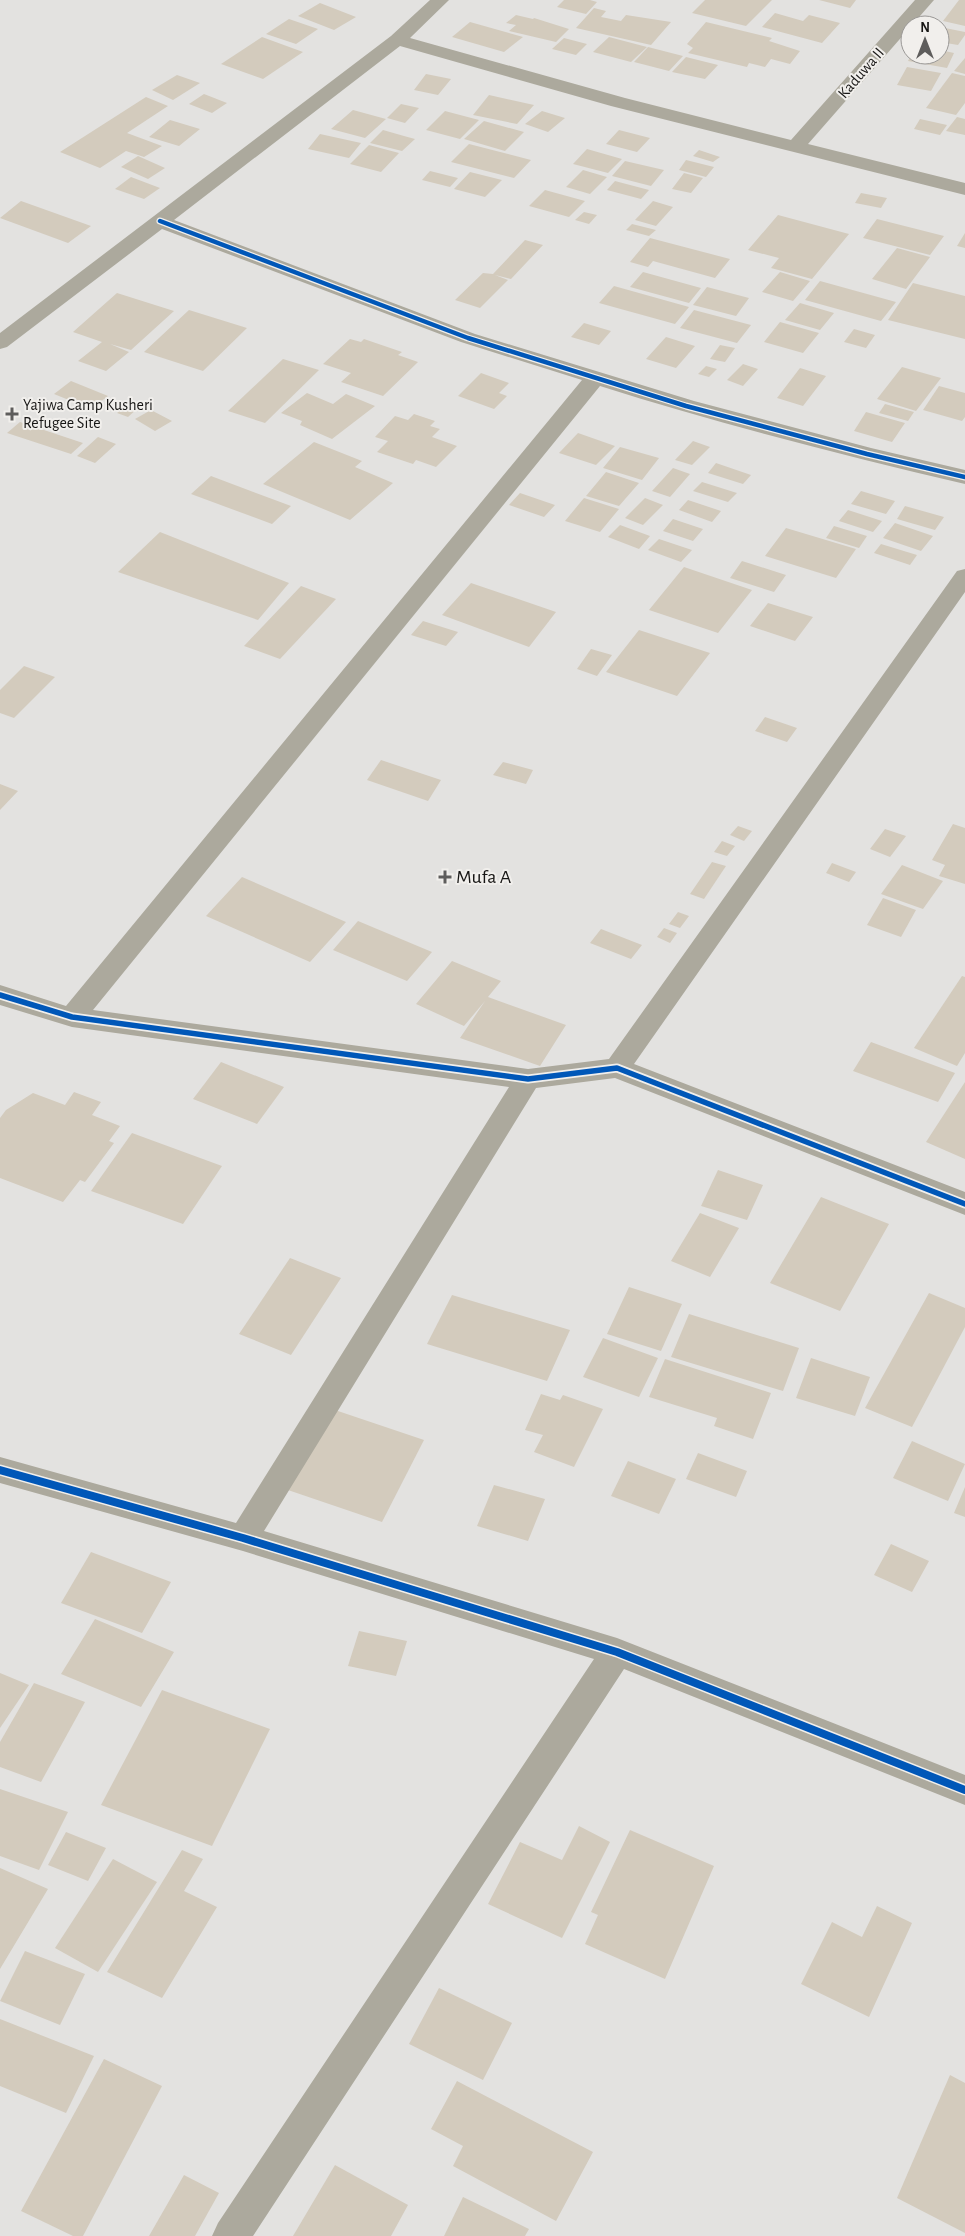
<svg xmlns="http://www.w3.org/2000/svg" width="965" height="2236" font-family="'Alegreya Sans',sans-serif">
<rect width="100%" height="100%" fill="#e3e2e0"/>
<g fill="#d3cbbd">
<path d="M564,0H590L597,2L586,14L557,7Z"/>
<path d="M705,0H772L746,26L692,13Z"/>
<path d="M819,0H856L850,8Z"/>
<path d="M959,0H965V26L943,21Z"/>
<path d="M320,3L356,17L334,30L298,16Z"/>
<path d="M594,8L606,11L601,17L621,21L626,15L671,22L651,45L576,28Z"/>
<path d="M775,13L803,21L809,15L840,23L822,43L762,27Z"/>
<path d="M516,15L533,19L534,18L569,29L556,42L509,31L516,25L506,23Z"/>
<path d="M289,19L318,29L296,44L266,34Z"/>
<path d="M470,22L523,37L504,52L452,37Z"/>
<path d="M706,22L772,38L769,41L800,51L790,64L771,59L765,67L749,63L747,67L688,53L693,48L687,44Z"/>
<path d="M940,27L965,32V35L958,45L940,42Z"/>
<path d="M262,37L303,52L263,79L221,64Z"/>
<path d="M609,37L647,47L631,62L593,52Z"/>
<path d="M564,38L587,44L576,55L552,49Z"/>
<path d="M648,47L683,56L669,71L634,62Z"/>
<path d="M940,50L954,53L947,68L908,61L911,55H940Z"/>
<path d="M686,57L718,65L705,79L672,72Z"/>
<path d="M965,58V74L954,71Z"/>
<path d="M907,67L941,73L931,91L897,85Z"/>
<path d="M952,73L965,76V103L956,115L926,108Z"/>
<path d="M426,74L451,79L438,95L414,90Z"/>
<path d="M177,75L200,83L173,100L152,90Z"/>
<path d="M204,94L227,103L212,113L189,104Z"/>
<path d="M489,95L534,105L517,124L473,115Z"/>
<path d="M146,97L168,106L127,133L162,146L144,157L126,151L100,168L60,152Z"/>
<path d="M401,104L419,108L405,123L387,118Z"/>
<path d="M353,110L386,119L365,138L331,129Z"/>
<path d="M445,111L479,120L460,139L426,130Z"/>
<path d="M542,111L565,118L548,132L525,124Z"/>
<path d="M957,117L965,119V135L946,131Z"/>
<path d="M920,119L947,125L940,135L914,129Z"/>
<path d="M170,120L200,129L179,146L149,137Z"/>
<path d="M484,121L524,132L505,151L464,139Z"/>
<path d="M383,130L404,136L415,139L402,151L370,143Z"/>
<path d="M619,130L650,138L637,152L606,144Z"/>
<path d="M320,134L361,143L349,158L308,149Z"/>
<path d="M469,144L531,160L514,178L451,162Z"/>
<path d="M369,145L399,153L381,172L350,164Z"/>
<path d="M587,149L622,159L608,173L573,164Z"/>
<path d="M699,150L720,157L713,162L693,156Z"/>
<path d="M138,156L165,168L148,179L121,167Z"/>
<path d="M686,160L714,167L706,177L679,170Z"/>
<path d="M625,161L664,170L651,186L612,176Z"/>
<path d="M583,170L607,177L590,194L566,187Z"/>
<path d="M430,171L458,178L450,187L422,180Z"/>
<path d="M470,172L502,180L485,197L454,189Z"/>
<path d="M684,173L703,178L691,193L672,189Z"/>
<path d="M131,177L160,188L144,199L115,189Z"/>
<path d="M615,181L649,190L641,199L607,190Z"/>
<path d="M545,190L585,201L569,217L529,206Z"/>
<path d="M861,193L887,198L881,208L855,203Z"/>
<path d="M21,201L91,226L68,243L0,218Z"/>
<path d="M653,201L673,207L656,226L635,220Z"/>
<path d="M584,212L597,215L589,224L575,220Z"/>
<path d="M778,215L849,234L812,279L771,268L779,258L748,250Z"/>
<path d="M877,219L944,236L930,255L863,238Z"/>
<path d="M632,224L656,230L649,236L626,230Z"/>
<path d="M965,233V248L957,246Z"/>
<path d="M650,238L730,259L715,278L653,261L648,267L630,262Z"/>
<path d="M525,240L543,245L511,279L495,275L508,280L480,308L455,300L483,273L493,274Z"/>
<path d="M897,248L930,257L906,289L872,279Z"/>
<path d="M643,272L701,288L689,303L630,287Z"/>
<path d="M780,272L810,281L793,301L762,292Z"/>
<path d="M820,281L896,302L881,321L805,300Z"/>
<path d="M913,283L965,296V339L888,320Z"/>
<path d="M614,286L689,307L675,324L599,303Z"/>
<path d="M707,287L749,298L736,316L693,305Z"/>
<path d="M117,293L174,311L131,350L110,344L129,352L106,371L78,361L102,342L73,332Z"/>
<path d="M800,303L834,313L820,330L785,320Z"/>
<path d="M189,310L247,328L203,371L144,352Z"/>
<path d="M694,310L751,325L737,343L680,328Z"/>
<path d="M780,322L819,333L803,353L764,342Z"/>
<path d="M584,323L611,331L599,345L571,337Z"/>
<path d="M854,329L875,335L866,348L844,342Z"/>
<path d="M666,337L695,346L676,368L646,359Z"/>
<path d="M350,339L361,342L364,339L402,352L398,355L418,362L383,396L341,382L351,373L323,364Z"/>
<path d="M720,345L735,348L725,362L710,359Z"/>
<path d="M283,359L319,370L265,423L228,411Z"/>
<path d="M743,364L758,369L743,386L727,380Z"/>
<path d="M706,366L717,369L709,377L698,374Z"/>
<path d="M902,367L941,378L916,411L877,399Z"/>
<path d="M800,368L826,376L803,406L777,398Z"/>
<path d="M481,373L509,383L499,393L507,396L494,409L458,396Z"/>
<path d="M71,381L108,396L91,409L54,394Z"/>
<path d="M939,386L965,393V417L962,421L923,410Z"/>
<path d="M307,393L333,404L346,394L375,406L332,439L300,425L302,421L281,413Z"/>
<path d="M885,404L914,412L908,421L879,413Z"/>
<path d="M127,405L138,408L128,417L117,413Z"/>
<path d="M151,410L172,421L155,431L135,419Z"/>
<path d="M866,412L905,423L892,442L854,431Z"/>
<path d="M414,414L435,421L430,426L440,429L432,437L457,446L436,467L416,460L413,464L377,452L388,441L375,437L395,416L408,420Z"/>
<path d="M20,422L83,443L71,454L7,433Z"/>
<path d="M578,433L615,446L596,465L559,453Z"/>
<path d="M98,437L116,444L95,463L77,456Z"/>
<path d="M693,441L710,447L692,465L675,460Z"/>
<path d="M314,442L362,461L355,467L393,483L350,520L263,484Z"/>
<path d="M620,447L659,458L642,480L603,468Z"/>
<path d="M716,463L751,475L743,484L708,473Z"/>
<path d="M673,468L690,474L670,497L652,491Z"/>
<path d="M606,472L639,483L619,506L586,496Z"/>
<path d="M211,476L291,506L272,524L191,494Z"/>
<path d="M702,482L737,493L728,502L693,491Z"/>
<path d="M861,491L895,501L886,514L851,504Z"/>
<path d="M520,493L555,505L544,517L509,505Z"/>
<path d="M584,498L619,509L600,532L565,521Z"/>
<path d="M645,498L663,505L643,525L625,518Z"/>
<path d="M688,500L721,511L712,522L679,510Z"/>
<path d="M905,506L944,517L935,530L897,519Z"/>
<path d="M848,510L882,521L873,532L839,521Z"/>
<path d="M673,519L703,529L693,541L663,531Z"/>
<path d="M895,523L933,536L921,551L883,538Z"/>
<path d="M620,525L650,536L639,549L608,537Z"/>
<path d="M834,526L867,536L859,548L826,538Z"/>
<path d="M786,528L856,549L836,578L765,556Z"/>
<path d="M160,532L289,583L258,620L118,572Z"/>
<path d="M659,539L692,550L681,562L648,550Z"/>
<path d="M881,544L917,555L910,565L874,553Z"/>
<path d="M742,561L786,575L774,592L730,578Z"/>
<path d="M684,567L752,590L718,633L649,610Z"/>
<path d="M471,583L556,612L529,647L442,615Z"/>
<path d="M301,586L336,599L280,659L244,646Z"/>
<path d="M768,603L813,617L795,641L750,626Z"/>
<path d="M423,621L458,632L446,646L411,635Z"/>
<path d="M639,630L710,653L677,696L606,672Z"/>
<path d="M591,649L612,655L597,676L577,669Z"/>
<path d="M24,666L55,677L14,718L0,713V690Z"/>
<path d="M765,717L797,728L787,742L755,731Z"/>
<path d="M381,760L441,780L428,801L367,780Z"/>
<path d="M503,762L533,770L526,784L493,775Z"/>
<path d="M0,784L18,791L0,810Z"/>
<path d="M953,824L965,828V884L939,876L945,865L932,860Z"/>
<path d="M738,826L752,831L744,841L730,835Z"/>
<path d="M885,829L906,836L890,857L870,849Z"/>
<path d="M722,841L735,846L727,856L714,852Z"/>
<path d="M712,862L726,866L704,899L690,894Z"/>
<path d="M832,863L856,872L849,882L826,873Z"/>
<path d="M902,865L943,881L923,909L881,894Z"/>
<path d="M242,877L346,922L310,962L206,916Z"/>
<path d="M883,898L916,910L901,937L867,925Z"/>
<path d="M678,912L689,916L680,928L669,924Z"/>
<path d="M358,921L432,952L407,981L333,950Z"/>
<path d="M664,928L677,933L670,943L657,937Z"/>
<path d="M601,929L642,945L631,959L590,943Z"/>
<path d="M452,961L501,981L488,997L566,1025L540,1066L460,1038L485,1001L464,1026L416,1004Z"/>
<path d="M962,976L965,977V1053L957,1066L914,1048Z"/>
<path d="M871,1042L955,1073L938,1102L853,1071Z"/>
<path d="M221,1062L284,1087L257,1124L193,1099Z"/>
<path d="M965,1082V1159L926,1142Z"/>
<path d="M74,1092L101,1102L92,1115L120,1126L109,1141L114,1143L85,1182L80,1180L63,1202L0,1178V1118L6,1110L33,1093L65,1105Z"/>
<path d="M132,1133L222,1166L183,1224L91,1191Z"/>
<path d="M718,1170L763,1185L747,1220L701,1206Z"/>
<path d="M821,1197L889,1224L840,1311L770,1283Z"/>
<path d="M700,1213L739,1228L710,1277L671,1261Z"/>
<path d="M290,1258L341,1278L291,1355L239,1334Z"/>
<path d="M629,1287L682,1304L661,1351L607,1334Z"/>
<path d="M929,1293L965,1308V1327L912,1427L865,1408Z"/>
<path d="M452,1295L570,1330L547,1381L427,1344Z"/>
<path d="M689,1314L799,1348L783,1391L671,1357Z"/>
<path d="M603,1338L658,1358L639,1397L583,1377Z"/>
<path d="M811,1358L870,1377L855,1416L796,1398Z"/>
<path d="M665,1359L771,1393L753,1439L714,1426L717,1418L649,1397Z"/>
<path d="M541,1394L560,1400L563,1395L603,1409L574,1467L534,1452L543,1435L525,1430Z"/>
<path d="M329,1408L424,1440L382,1522L285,1489Z"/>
<path d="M912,1441L965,1464L948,1501L893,1478Z"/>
<path d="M698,1453L747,1471L736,1497L686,1479Z"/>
<path d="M628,1461L676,1479L659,1514L611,1496Z"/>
<path d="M494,1485L545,1499L528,1541L477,1526Z"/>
<path d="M965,1487V1517L954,1513Z"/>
<path d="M891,1544L929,1561L912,1592L874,1575Z"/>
<path d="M91,1552L171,1582L142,1633L61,1603Z"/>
<path d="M95,1619L174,1652L141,1707L61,1674Z"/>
<path d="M359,1631L407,1641L396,1676L348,1666Z"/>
<path d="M0,1673L29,1685L0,1728Z"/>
<path d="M34,1683L85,1702L41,1782L0,1767V1742Z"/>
<path d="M162,1690L270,1729L212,1846L101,1805Z"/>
<path d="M0,1789L68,1812L39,1870L0,1856Z"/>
<path d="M579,1826L610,1842L562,1938L488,1904L520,1842L562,1860Z"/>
<path d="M630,1830L714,1866L665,1979L585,1944L598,1915L591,1912Z"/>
<path d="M66,1832L106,1848L88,1881L48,1865Z"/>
<path d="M182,1850L203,1859L184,1891L217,1907L162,1998L107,1972Z"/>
<path d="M113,1859L157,1882L98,1972L55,1948Z"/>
<path d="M0,1868L48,1889L0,1969Z"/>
<path d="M877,1906L912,1923L869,2017L801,1984L832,1922L862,1937Z"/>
<path d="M25,1951L85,1974L60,2025L0,2001Z"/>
<path d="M439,1988L512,2023L483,2080L409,2044Z"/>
<path d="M0,2019L94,2056L66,2113L0,2086Z"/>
<path d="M104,2059L162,2086L83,2236H73L21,2211Z"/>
<path d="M950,2075L965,2083V2233L897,2198Z"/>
<path d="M457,2081L593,2152L556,2221L453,2166L463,2146L431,2129Z"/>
<path d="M335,2165L408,2205L391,2236H293Z"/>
<path d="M184,2175L219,2193L195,2236H149Z"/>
<path d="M463,2197L529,2229L525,2236H444Z"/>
</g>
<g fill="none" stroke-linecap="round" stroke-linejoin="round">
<path fill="#aca99d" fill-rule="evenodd" d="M430,0H449L410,38L625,98L791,140L915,0H934L808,144L965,183V195L611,106L400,46L174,220L475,334L694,401L871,448L965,470V484C842,455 720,424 600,386L93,1010L528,1069L609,1059L957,571L965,569V592L634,1064L965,1192V1215L615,1078L536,1088L264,1531L617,1638L965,1775V1805L624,1669L253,2236H212L218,2223L594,1659L243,1551L0,1483V1457L236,1523L509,1087L72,1027L0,1005V985L66,1006L582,380L461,342L162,229L7,347L0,349V333L391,36Z"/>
<g stroke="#f1efec" stroke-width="7">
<path id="cycleway-far2" d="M160,221L468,338L686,406L867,454L965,477"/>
</g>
<g stroke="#f1efec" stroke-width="9">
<path id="cycleway-far1" d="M0,995L72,1017L528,1079L617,1068L965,1204"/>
</g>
<g stroke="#f1efec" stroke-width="11">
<path id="cycleway" d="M0,1470L243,1538L617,1652L965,1790"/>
</g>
<use href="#cycleway-far2" stroke="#0057b8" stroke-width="4.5"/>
<use href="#cycleway-far1" stroke="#0057b8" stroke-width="5.5"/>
<use href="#cycleway" stroke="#0057b8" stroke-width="8"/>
</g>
<g fill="#5e5d5c" stroke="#f1efec" stroke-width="2">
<path d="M9.5 406.5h5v5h5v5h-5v5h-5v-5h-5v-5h5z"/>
<path d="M442.5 869.5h5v5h5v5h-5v5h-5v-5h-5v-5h5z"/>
</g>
<g text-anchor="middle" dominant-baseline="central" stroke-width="4" stroke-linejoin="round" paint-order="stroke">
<g font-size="16" fill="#171615" stroke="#f1efec">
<text transform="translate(861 73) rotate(-49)">Kaduwa II</text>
</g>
<g font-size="16" fill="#171615" stroke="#f1efec" text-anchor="start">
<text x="23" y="405">Yajiwa Camp Kusheri<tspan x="23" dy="18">Refugee Site</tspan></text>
</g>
<g font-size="20" fill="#171615" stroke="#f1efec" text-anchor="start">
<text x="456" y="877">Mufa A</text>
</g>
</g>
<g transform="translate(925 40)"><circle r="24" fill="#f1efec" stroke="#9a9896"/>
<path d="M0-4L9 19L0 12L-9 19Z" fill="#5e5d5c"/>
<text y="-8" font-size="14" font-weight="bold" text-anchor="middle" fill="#171615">N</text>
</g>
</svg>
